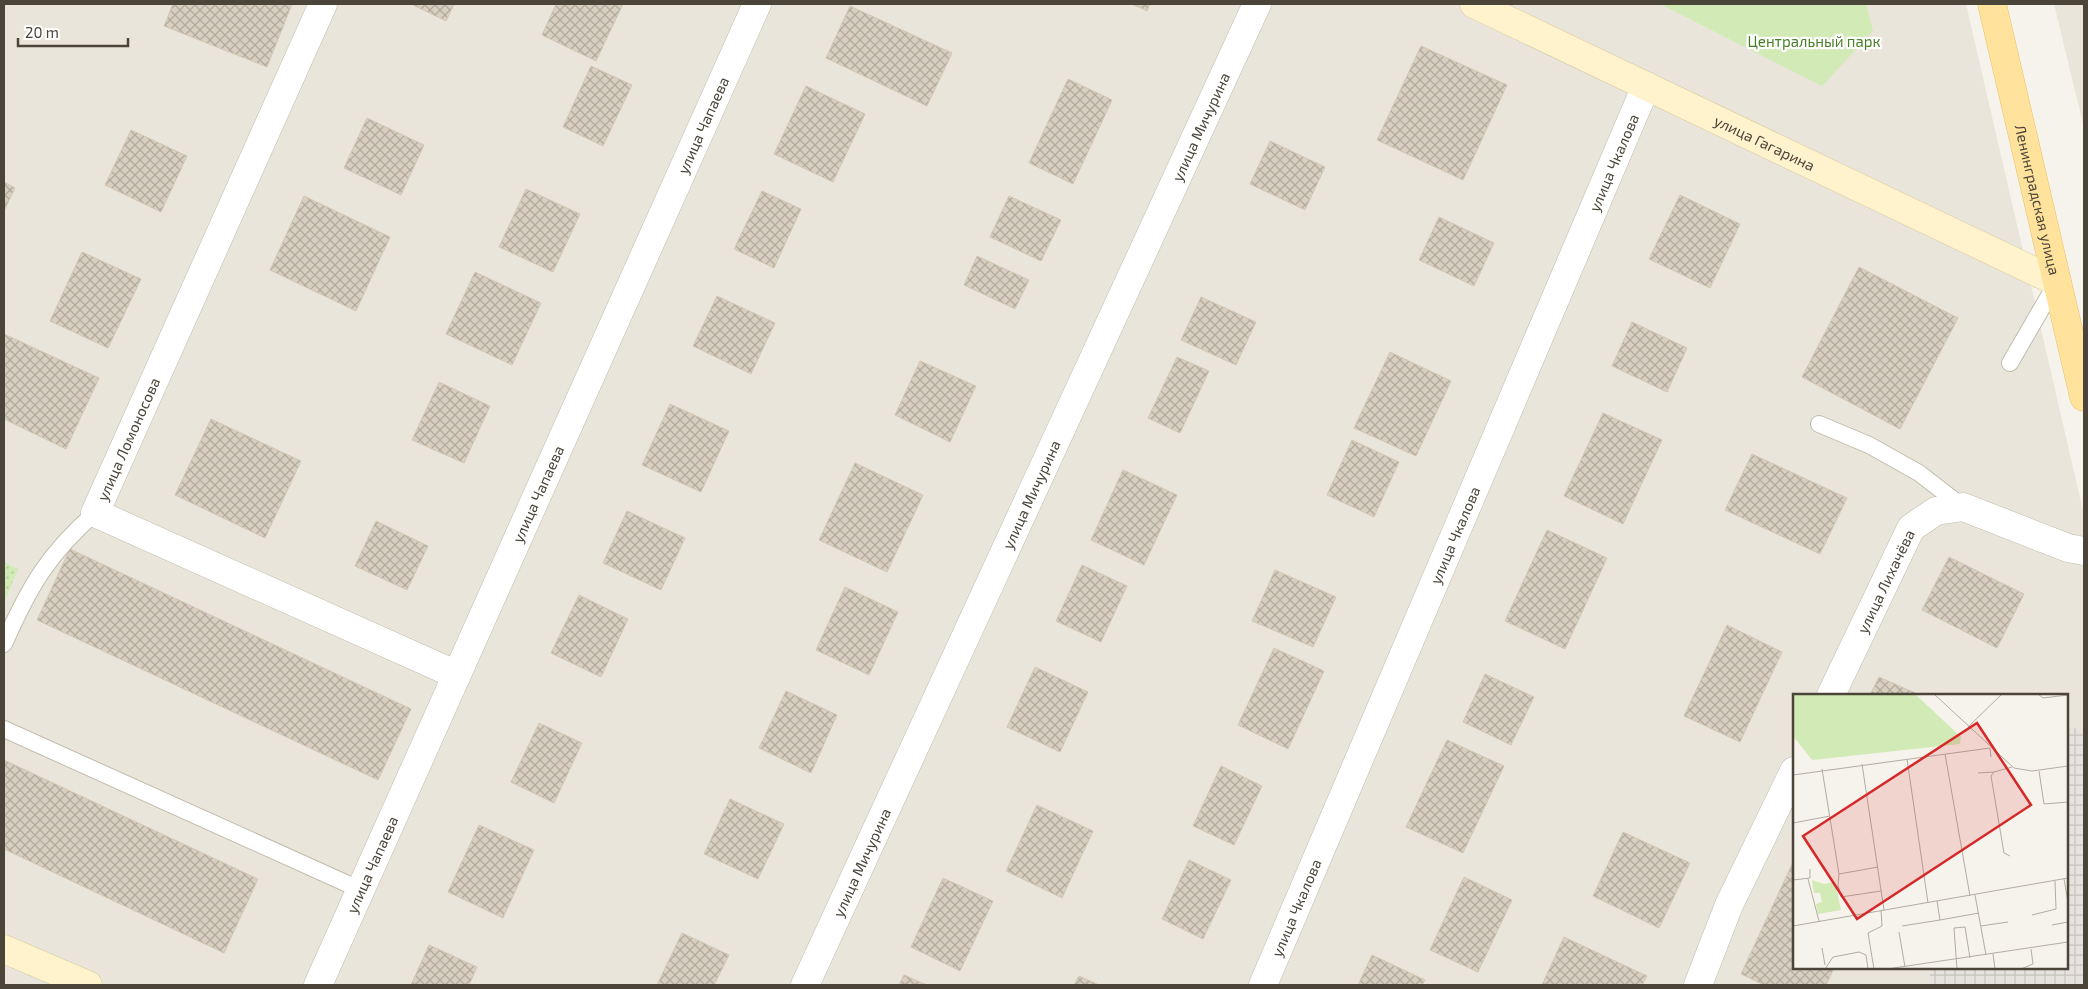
<svg xmlns="http://www.w3.org/2000/svg" width="2088" height="989" font-family="'Exo 2',sans-serif">
<defs>
<pattern id="industrial-grid" width="8" height="8" patternUnits="userSpaceOnUse" patternTransform="scale(1.25)"><rect width="8" height="8" fill="#e6e2dd"/><path d="M0 4h8M4 0v8" fill="none" stroke="#c7c3be"/></pattern>
<pattern id="grass-dots" width="8" height="8" patternUnits="userSpaceOnUse" patternTransform="scale(1.25)"><rect width="8" height="8" fill="#d2eab5"/><path d="M2 2h.1M6 6h.1" fill="none" stroke="#b6ca9c" stroke-width="1.8" stroke-linecap="round"/></pattern>
<pattern id="building-cross-hatch" width="8" height="8" patternUnits="userSpaceOnUse" patternTransform="scale(1.25)"><rect width="8" height="8" fill="#d8cfc1"/><path d="M0 0l8 8M0 8l8-8" fill="none" stroke="#b1aa9e"/></pattern>
</defs>
<rect width="100%" height="100%" fill="#f6f3ec"/>
<g fill="#eae5da" fill-rule="evenodd">
<path d="M4,4H1966L2084,515V985H4ZM1794,695H2067V968H1794Z"/>
<path d="M2054,4H2084V128Z"/>
</g>
<path fill="url(#industrial-grid)" d="M2067,725L2084,732V985H1927L1932,968H2067Z"/>
<path fill="url(#grass-dots)" d="M4,562L18,569L4,603Z"/>
<path fill="#d2eab5" d="M1660,4H1866L1873,31L1822,86Z"/>
<g fill="url(#building-cross-hatch)" stroke="#d3c7b4">
<path d="M173,4H292L267,67L164,26Z"/>
<path d="M411,4H454L446,21Z"/>
<path d="M556,4H623L596,61L542,35Z"/>
<path d="M1132,4H1150L1147,11Z"/>
<path d="M850,6L952,53L927,106L826,58Z"/>
<path d="M1421,46L1507,85L1463,180L1377,140Z"/>
<path d="M591,66L632,85L603,146L563,127Z"/>
<path d="M1068,79L1112,100L1073,184L1029,163Z"/>
<path d="M806,86L865,114L833,182L774,154Z"/>
<path d="M367,118L424,145L401,195L344,168Z"/>
<path d="M131,130L187,156L161,212L105,185Z"/>
<path d="M1270,141L1325,167L1305,210L1250,184Z"/>
<path d="M4,182L15,188L4,211Z"/>
<path d="M526,189L580,214L553,272L499,247Z"/>
<path d="M762,191L801,209L774,268L734,249Z"/>
<path d="M1680,195L1740,224L1710,288L1649,259Z"/>
<path d="M304,196L390,237L356,311L270,270Z"/>
<path d="M1009,196L1061,220L1041,261L990,237Z"/>
<path d="M1439,217L1494,243L1474,286L1419,260Z"/>
<path d="M82,252L141,279L108,348L50,321Z"/>
<path d="M977,256L1029,280L1015,309L964,285Z"/>
<path d="M1859,267L1958,318L1900,429L1802,377Z"/>
<path d="M475,272L541,303L512,365L446,334Z"/>
<path d="M717,296L775,323L751,374L693,346Z"/>
<path d="M1201,297L1256,322L1236,365L1181,340Z"/>
<path d="M1632,322L1687,348L1667,392L1612,366Z"/>
<path d="M4,334L99,378L66,449L4,419Z"/>
<path d="M1390,352L1451,381L1416,456L1354,428Z"/>
<path d="M1177,357L1209,371L1180,433L1148,418Z"/>
<path d="M920,361L976,386L950,442L895,415Z"/>
<path d="M439,382L490,406L464,463L412,440Z"/>
<path d="M670,404L729,431L701,492L642,465Z"/>
<path d="M1603,413L1662,440L1623,524L1564,496Z"/>
<path d="M211,419L301,461L265,538L175,495Z"/>
<path d="M1352,440L1399,462L1374,517L1327,495Z"/>
<path d="M1752,454L1847,498L1820,554L1725,510Z"/>
<path d="M855,463L923,495L887,572L819,540Z"/>
<path d="M1123,470L1177,495L1144,565L1091,540Z"/>
<path d="M627,511L685,538L661,590L603,563Z"/>
<path d="M376,521L428,546L407,590L355,566Z"/>
<path d="M1547,530L1607,558L1565,649L1505,621Z"/>
<path d="M70,549L411,709L378,780L37,620Z"/>
<path d="M1949,557L2024,594L1997,648L1922,610Z"/>
<path d="M1082,565L1127,586L1101,642L1056,621Z"/>
<path d="M1275,570L1336,597L1313,647L1252,621Z"/>
<path d="M845,587L898,612L869,675L816,650Z"/>
<path d="M579,595L628,619L601,677L551,653Z"/>
<path d="M1727,625L1782,652L1740,742L1684,716Z"/>
<path d="M1274,648L1324,671L1288,749L1238,725Z"/>
<path d="M1035,667L1088,692L1060,752L1007,727Z"/>
<path d="M1485,674L1534,697L1511,745L1463,722Z"/>
<path d="M1879,677L1920,695H1870Z"/>
<path d="M786,691L837,715L811,773L759,748Z"/>
<path d="M539,723L582,743L554,803L511,782Z"/>
<path d="M1447,740L1504,766L1463,853L1406,827Z"/>
<path d="M4,760L258,879L224,953L4,849Z"/>
<path d="M1221,766L1262,786L1234,845L1193,826Z"/>
<path d="M730,799L784,824L758,879L704,854Z"/>
<path d="M1037,805L1093,831L1062,898L1006,871Z"/>
<path d="M479,825L534,850L503,918L448,892Z"/>
<path d="M1623,832L1690,863L1659,928L1593,896Z"/>
<path d="M1189,860L1231,880L1203,939L1162,919Z"/>
<path d="M1794,860V968H1834L1826,985H1764L1741,974Z"/>
<path d="M1464,877L1512,900L1478,972L1430,950Z"/>
<path d="M943,878L993,901L960,971L911,947Z"/>
<path d="M682,933L729,955L714,985H657Z"/>
<path d="M1564,937L1647,976L1642,985H1542Z"/>
<path d="M429,945L477,967L469,985H411Z"/>
<path d="M1372,955L1425,980L1422,985H1358Z"/>
<path d="M904,975L927,985H899Z"/>
<path d="M1079,976L1099,985H1074Z"/>
</g>
<g fill="none" stroke-linecap="round" stroke-linejoin="round">
<g stroke="#c2bbae" stroke-width="18">
<g id="lane">
<path d="M2010,363L2057,282"/>
<path d="M1819,424L1869,445L1919,473L1963,507"/>
<path d="M4,644C29,587 48,554 95,513"/>
<path d="M4,729L361,890"/>
</g>
</g>
<g stroke="#c2bbae" stroke-width="29">
<g id="street">
<path d="M323,4L95,513L457,675"/>
<path id="s1" d="M1831,695L1911,528L1936,511L1963,507L2068,548L2084,551"/>
<path id="s2" d="M318,985L757,4"/>
<path id="s3" d="M805,985L1257,4"/>
<path id="s4" d="M1263,985L1646,86"/>
<path d="M1698,985L1729,905L1794,771"/>
</g>
</g>
<g stroke="#d6c79b" stroke-width="29">
<g id="secondary">
<path id="s5" d="M1474,4L2057,282"/>
<path d="M4,949L88,985"/>
</g>
</g>
<g stroke="#e6c16a" stroke-width="29">
<g id="primary">
<path id="s6" d="M1992,4L2084,397"/>
</g>
</g>
<use href="#lane" stroke="#fff" stroke-width="16"/>
<use href="#street" stroke="#fff" stroke-width="28"/>
<use href="#secondary" stroke="#fff3cd" stroke-width="28"/>
<use href="#primary" stroke="#ffe39c" stroke-width="28"/>
</g>
<g text-anchor="middle" dominant-baseline="central" stroke-width="4.5" stroke-linejoin="round" paint-order="stroke">
<g font-size="15" fill="#4a7f2a" stroke="#fff">
<text x="1814" y="41">Центральный парк</text>
</g>
<g font-size="15" fill="#4b4439" stroke="#fff">
<text stroke="none"><textPath href="#s2" startOffset="942">улица Чапаева</textPath></text>
<text stroke="none"><textPath href="#s3" startOffset="945">улица Мичурина</textPath></text>
<text stroke="none"><textPath href="#s5" startOffset="322">улица Гагарина</textPath></text>
<text stroke="none"><textPath href="#s4" startOffset="894">улица Чкалова</textPath></text>
<text stroke="none"><textPath href="#s6" startOffset="201">Ленинградская улица</textPath></text>
<text transform="translate(128 439) rotate(-66)">улица Ломоносова</text>
<text stroke="none"><textPath href="#s3" startOffset="540">улица Мичурина</textPath></text>
<text stroke="none"><textPath href="#s2" startOffset="538">улица Чапаева</textPath></text>
<text stroke="none"><textPath href="#s4" startOffset="489">улица Чкалова</textPath></text>
<text stroke="none"><textPath href="#s1" startOffset="126">улица Лихачёва</textPath></text>
<text stroke="none"><textPath href="#s3" startOffset="135">улица Мичурина</textPath></text>
<text stroke="none"><textPath href="#s2" startOffset="132">улица Чапаева</textPath></text>
<text stroke="none"><textPath href="#s4" startOffset="84">улица Чкалова</textPath></text>
</g>
</g>
<g transform="translate(1793 694)">
<rect width="275" height="275" fill="#f6f3ec"/>
<path d="M19,186L31,190L42,188L48,216L25,220L23,210L29,208L27,199H21Z" fill="#d2eab5"/>
<path d="M0,0H122L168,43L167,50L19,66L0,42Z" fill="#d2eab5"/>
<path fill="none" stroke="#b2ada4" stroke-width="1" d="M141,0L221,74L239,77L275,72M245,0L250,4L275,1M175,33L209,0M152,60L177,202M114,65L135,209M69,70L91,216M29,75L46,180L85,173M246,77L251,110L275,108M185,79L201,78M0,81L197,54L198,63M0,129L37,122M217,162L211,159L198,82L201,78L219,73M46,180L45,191L48,203L88,197M15,185L26,227M271,185L275,208M0,186L17,184V175M182,201L193,261M239,221L263,215L262,187M147,226L186,219M259,231L275,228M0,232L275,184M109,232L147,226L144,207M188,232L215,228M106,238L112,273M29,254L32,271M200,260L202,275M32,275L40,263L66,258L73,261L75,275M81,275L75,239L89,232L88,216M94,275L275,248M164,275L161,234L172,233L177,264M228,275L240,270L238,255"/>
<path fill="#d62828" fill-opacity="0.15" stroke="#d62828" stroke-width="2.5" d="M184,29L238,111L64,225L10,142Z"/>
<rect width="275" height="275" fill="none" stroke="#4b4439" stroke-width="2.5"/>
</g>
<rect width="2088" height="989" fill="none" stroke="#4b4439" stroke-width="10"/>
<path d="M18 38v8h110v-8" fill="none" stroke="#4b4439" stroke-width="2.5"/>
<text x="25" y="38" font-size="15" fill="#4b4439" stroke="#ffffff" stroke-width="4" paint-order="stroke">20 m</text>
</svg>
